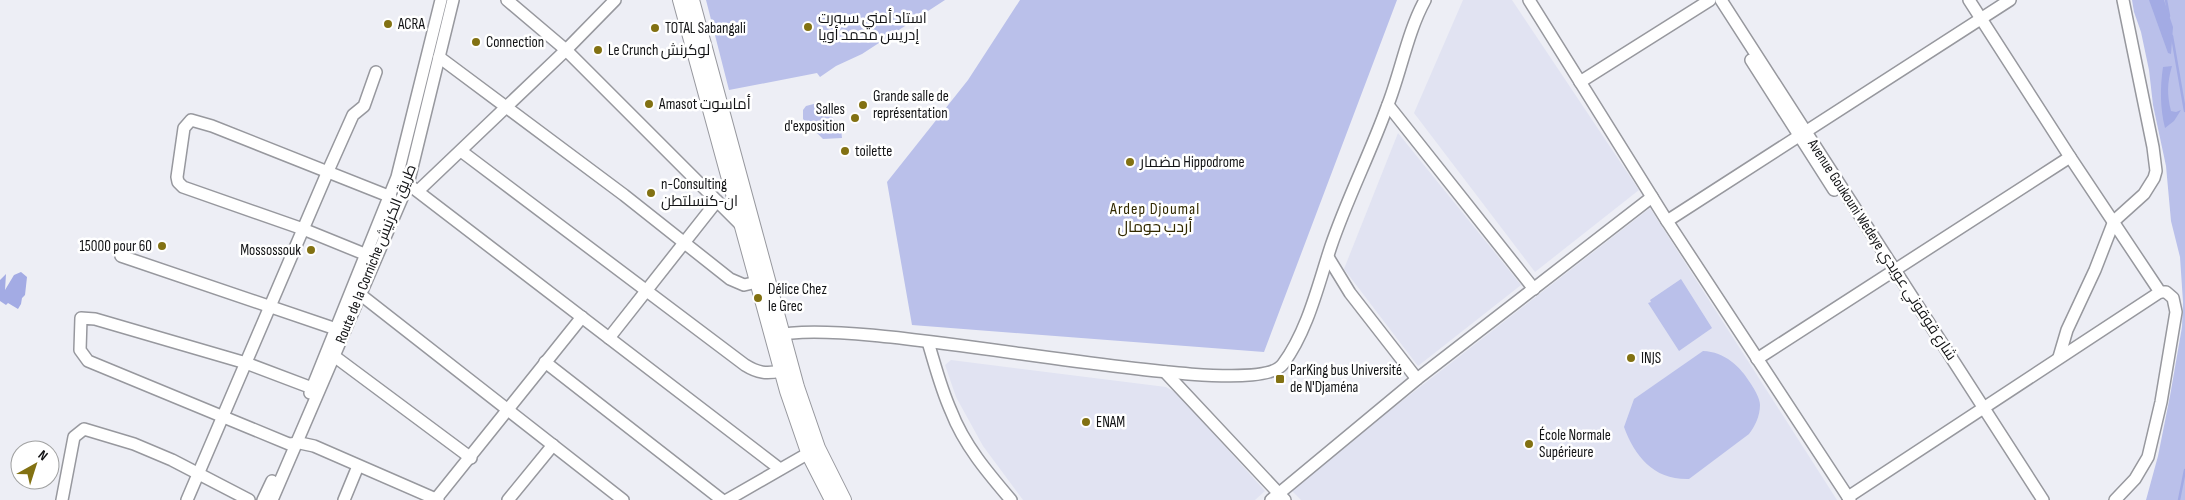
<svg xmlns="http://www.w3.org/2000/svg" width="2185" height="500" font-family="'Sofia Sans Condensed',Cairo,sans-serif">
<rect width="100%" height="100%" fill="#edeef5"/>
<g fill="#e1e3f2">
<path d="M1463,0H1512L1639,190L1535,272L1414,113Z"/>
<path d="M1398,133L1521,285L1418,366L1344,269Z"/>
<path d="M1650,208L1837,500H1301L1292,491L1393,408Z"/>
<path d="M951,360L1166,387L1178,394L1265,491L1255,500H1023L983,446L956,397L945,365Z"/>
</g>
<g fill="#bac0ea">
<path d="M706,0H945L862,54L836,66L820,77L817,73L729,90Z"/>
<path d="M1020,0H1397L1264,352L912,325L887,182L968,80Z"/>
<path d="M2132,0H2185V500H2146L2158,456L2170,396L2182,327L2183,302L2180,257L2171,221L2166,166L2153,105L2149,70L2141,32L2134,12Z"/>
<path d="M821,102L841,129L842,138L823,139L803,119V110L806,106Z"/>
<path d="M1681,279L1712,328L1679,351L1648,303L1651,302L1650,300Z"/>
<path d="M1703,351C1725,352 1740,366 1751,384C1755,390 1760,399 1760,405C1760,416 1755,426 1749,434L1689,479C1654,480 1635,457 1624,427L1634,399Z"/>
</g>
<g fill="#a3abe4">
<path d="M2149,0H2164L2173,27L2171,54L2168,53Z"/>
<path d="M2172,66C2167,83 2167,95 2171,111L2176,112L2181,110L2174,121L2165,128C2160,108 2160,87 2163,67Z"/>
<path d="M21,272L27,277L25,295L22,298L21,304L18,309L8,303L6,305L0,301V280L6,274L5,290L14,275Z"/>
</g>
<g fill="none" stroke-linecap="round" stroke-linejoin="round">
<g stroke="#a3abe4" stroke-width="2.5">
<path d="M2166,0L2169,16"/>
<path d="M2172,36L2185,111"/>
<path d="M2179,500L2185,470"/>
</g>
<g stroke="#97989e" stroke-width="14">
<g id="minor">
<path d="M507,0L566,50L717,201"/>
<path d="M1529,0L1667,221L1850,500"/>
<path d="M1721,0L2043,500"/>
<path d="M1969,0L2070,157L2160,292H2166L2173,298L2176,312L2161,402L2148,457L2135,479L2115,500"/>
<path d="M439,57L624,195L730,279L744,285L757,282"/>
<path d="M1751,60L1834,190"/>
<path d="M1580,82L1710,0"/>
<path d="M1388,105L1534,289"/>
<path d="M461,151L745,365C758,373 766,374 781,371"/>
<path d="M408,184L780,469"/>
<path d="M418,191L566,50L615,0"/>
<path d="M1667,221L2010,0"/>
<path d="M367,255L303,229L183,187L178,182L177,177L184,128L191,120L212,126L391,197"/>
<path d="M121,256L336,329"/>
<path d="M1328,257L1350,293L1417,379"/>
<path d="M361,295L623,500"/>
<path d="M775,336C856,312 1252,408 1283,364C1308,330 1318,285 1331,246C1347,199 1370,154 1387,107C1401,72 1407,33 1425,0"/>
<path d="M609,338L717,201L741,225"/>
<path d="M928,342C935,365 941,389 951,411C964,445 988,473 1011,500"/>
<path d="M334,356L471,458"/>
<path d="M2059,357L2067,330L2095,270L2114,221L2144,194L2154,178L2156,171L2153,147L2123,0"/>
<path d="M1757,359L2070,157"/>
<path d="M545,362L722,500"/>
<path d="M1165,372L1285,500"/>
<path d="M312,388L246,363L95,319L81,318L80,350L88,361L289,444L300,443L314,446L438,500"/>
<path d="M310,393L397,177L441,0"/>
<path d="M1848,497L2160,292"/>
<path d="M436,499L582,317"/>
<path d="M62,500L74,437L84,429L134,444L172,460L249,500"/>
<path d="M187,500L328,171L353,115L364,106L376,72"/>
<path d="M263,500L272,481"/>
<path d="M272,500L408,184L453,0"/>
<path d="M344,500L358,466"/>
<path d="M508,500L553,445"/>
<path d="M727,500L814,450"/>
<path d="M1271,500L1417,379L1652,197"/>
</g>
</g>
<g stroke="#97989e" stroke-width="16">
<g id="major">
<path d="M680,0L787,391L809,455L832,500"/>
<path d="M692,0L797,387L818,448L844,500"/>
</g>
</g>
<use href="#minor" stroke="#fff" stroke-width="11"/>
<use href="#major" stroke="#fff" stroke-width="14"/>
</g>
<g fill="#827112" stroke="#fff" stroke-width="2">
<circle cx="388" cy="24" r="5"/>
<circle cx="808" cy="27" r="5"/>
<circle cx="655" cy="28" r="5"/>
<circle cx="476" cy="42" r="5"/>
<circle cx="598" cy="50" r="5"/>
<circle cx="649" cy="104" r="5"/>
<circle cx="863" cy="105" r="5"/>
<circle cx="855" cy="118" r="5"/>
<circle cx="845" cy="151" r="5"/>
<circle cx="1130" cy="162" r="5"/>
<circle cx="651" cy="193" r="5"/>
<circle cx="162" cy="246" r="5"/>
<circle cx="311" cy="250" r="5"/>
<circle cx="758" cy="298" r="5"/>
<circle cx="1631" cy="358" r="5"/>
<rect x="1275" y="374" width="10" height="10" rx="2.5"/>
<circle cx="1086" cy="422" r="5"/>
<circle cx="1529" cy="444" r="5"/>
</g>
<g text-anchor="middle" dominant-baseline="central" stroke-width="5" stroke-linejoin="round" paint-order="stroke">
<g font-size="15" fill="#121315" stroke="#fff" text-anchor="start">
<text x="818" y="18">استاد أمني سبورت<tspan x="818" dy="17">إدريس محمد أويا</tspan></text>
<text x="398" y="24">ACRA</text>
<text x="665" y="28">TOTAL Sabangali</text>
<text x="486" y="42">Connection</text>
<text x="608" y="50">Le Crunch لوكرنش</text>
<text x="873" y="96">Grande salle de<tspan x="873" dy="17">représentation</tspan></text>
<text x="659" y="104">Amasot أماسوت</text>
<text x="845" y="109" text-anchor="end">Salles<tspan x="845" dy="17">d'exposition</tspan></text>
<text x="855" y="151">toilette</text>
<text x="1140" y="162">مضمار Hippodrome</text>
<text x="661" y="184">n-Consulting<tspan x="661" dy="17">ان-كنسلتطن</tspan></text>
<text x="152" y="246" text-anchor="end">15000 pour 60</text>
<text x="301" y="250" text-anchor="end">Mossossouk</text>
<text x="768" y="289">Délice Chez<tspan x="768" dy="17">le Grec</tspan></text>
<text x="1641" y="358">INJS</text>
<text x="1290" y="370">ParKing bus Université<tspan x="1290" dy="17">de N'Djaména</tspan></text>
<text x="1096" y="422">ENAM</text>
<text x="1539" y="435">École Normale<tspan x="1539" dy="17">Supérieure</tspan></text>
</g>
<g font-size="15" fill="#121315" stroke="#fff">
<text transform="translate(1882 250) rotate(57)">Avenue Goukouni Wedeye شارع قوقوني عويدي</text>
<text transform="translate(376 254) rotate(-68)">Route de la Corniche طريق الكرنيش</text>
</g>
<g font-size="16" letter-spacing="1" fill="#312900" stroke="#fff">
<text x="1155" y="209">Ardep Djoumal<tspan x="1155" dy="18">أردب جومال</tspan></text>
</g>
</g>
<g transform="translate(35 465) rotate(39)"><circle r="24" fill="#ffffff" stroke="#a0a1a1"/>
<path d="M0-4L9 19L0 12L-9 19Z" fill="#827112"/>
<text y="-8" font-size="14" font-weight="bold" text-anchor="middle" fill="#121315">N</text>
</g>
</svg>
